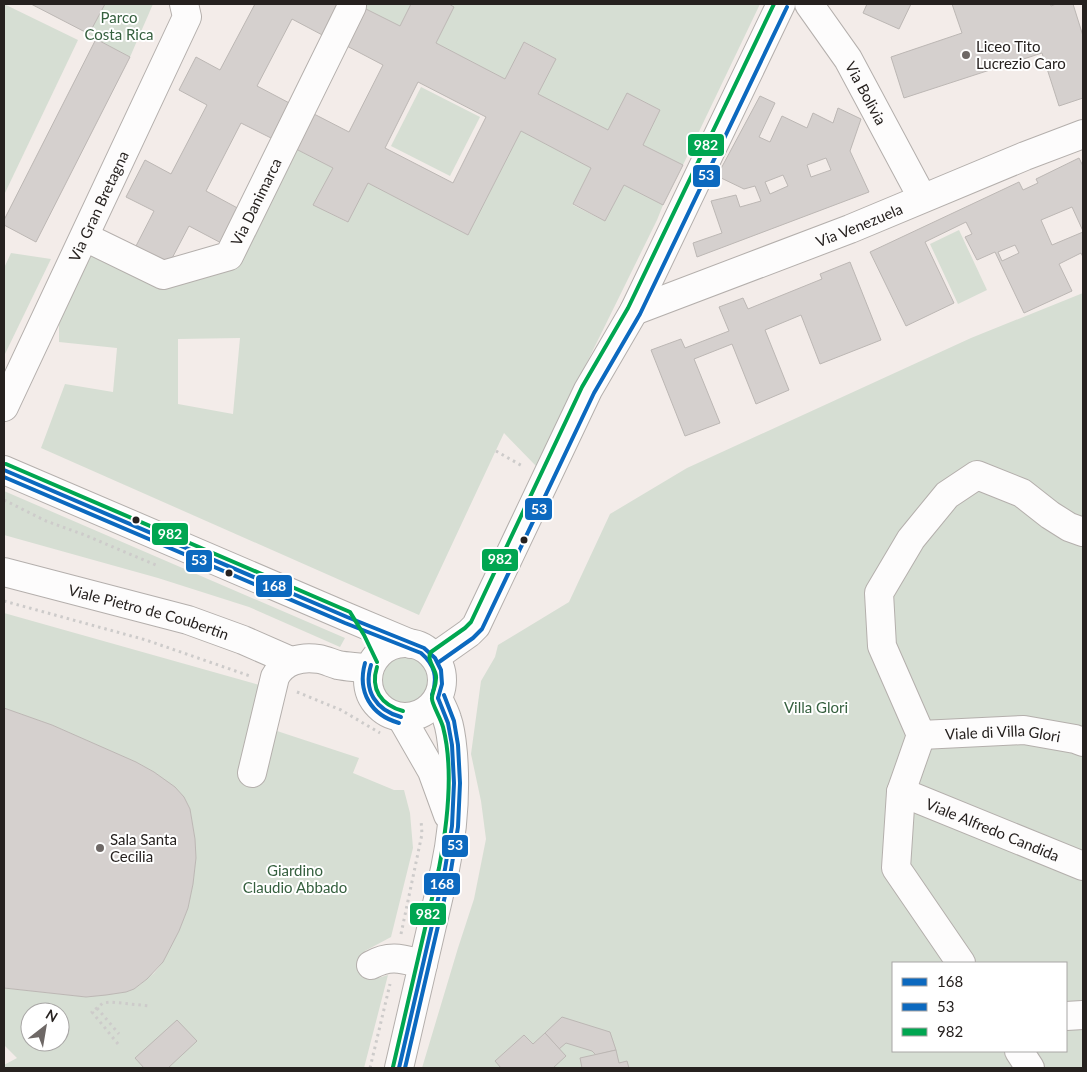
<svg xmlns="http://www.w3.org/2000/svg" width="1087" height="1072" font-family="Lato,sans-serif">
<rect width="100%" height="100%" fill="#f3ece9"/>
<g fill="#d6ded3" fill-rule="evenodd">
<path d="M4,4L78,40L4,195Z"/>
<path d="M105,4H153L130,57L96,39L89,34Z"/>
<path d="M366,4H411L400,26L364,8Z"/>
<path d="M449,4H760L683,165L643,145L660,110L627,93L608,130L538,94L556,59L525,42L505,79L436,43L454,7Z"/>
<path d="M421,87L480,117L450,176L391,146Z"/>
<path d="M521,131L591,168L573,205L605,221L624,185L663,205L657,220L536,466L504,433L419,615L41,448L65,384L113,392L117,348L59,342V308L88,248L162,286L241,262L296,149L333,168L314,205L347,222L368,183L468,235ZM240,338L233,414L178,404V339Z"/>
<path d="M959,230L987,290L958,304L930,244Z"/>
<path d="M11,253L51,259L4,356V268Z"/>
<path d="M1083,293V1068H422L458,948L474,899L486,839L481,801L471,754L481,681L495,657L498,645L569,602L610,514L687,468L971,338ZM893,963H1066V1051H893Z"/>
<path d="M4,491L345,638L340,647L249,607L158,578L4,535Z"/>
<path d="M4,613L263,686L244,778L263,784L277,731L359,758L353,773L394,790H404L410,813L413,848L391,937L365,951L378,978L388,975L364,1068H4V1065L17,1058L4,1045V988L86,997L126,992L134,989L141,984L154,973L163,962L179,931L188,908L193,884L196,858L195,839L190,809L184,797L175,787L154,772L136,762L52,725L4,708ZM30,1012H60V1042H30Z"/>
<circle cx="405" cy="680" r="24"/>
</g>
<g fill="#d5d0ce" stroke="#bcb7b4" fill-rule="evenodd">
<path d="M31,4H105L89,34Z"/>
<path d="M255,4H346L328,38L292,19L257,86L295,106L277,141L241,123L206,191L243,211L225,245L189,226L169,264L136,246L154,211L126,197L145,160L171,174L207,105L179,90L196,57L220,70Z"/>
<path d="M411,4H449L454,7L436,43L505,79L524,42L556,59L538,94L608,130L627,93L660,110L643,145L683,165L663,205L624,185L605,221L573,204L591,168L521,131L468,235L368,183L348,222L313,205L333,168L296,149L314,114L349,132L383,65L345,45L364,8L400,26ZM418,82L486,117L453,183L385,148Z"/>
<path d="M867,4H911L899,29L863,13Z"/>
<path d="M952,4H1050L1051,6L1056,4H1073L1083,36V98L1059,106L1042,53L904,98L891,57L962,33Z"/>
<path d="M96,39L130,57L36,242L4,225V220Z"/>
<path d="M760,96L775,103L759,137L770,142L782,116L807,128L813,113L833,123L838,108L861,119L850,151L869,192L697,257L693,243L722,233L711,201L736,195L740,207L761,201L755,186L744,189L717,176ZM826,158L831,170L811,177L807,165ZM783,175L788,186L770,194L765,182Z"/>
<path d="M1079,158L1083,166V231L1072,207L1041,220L1052,245L1083,232V257L1081,253L1059,264L1072,291L1024,313L995,252L977,260L965,237L972,234L966,222L925,242L954,303L906,326L870,252L1019,182L1023,190L1038,183L1036,179ZM1015,245L1019,253L1002,261L998,252Z"/>
<path d="M850,262L881,340L820,364L801,315L765,330L789,390L756,404L732,344L694,359L720,423L685,436L651,350L681,339L685,348L729,331L719,307L743,298L748,309L822,279L820,274Z"/>
<path d="M4,708L52,725L136,762L154,772L175,787L184,797L190,809L195,839L196,858L193,884L188,908L179,931L163,962L147,979L134,989L126,992L106,995L86,997L4,988Z"/>
<path d="M562,1017L610,1032L616,1050L596,1055L592,1051L566,1043L559,1049L545,1033Z"/>
<path d="M177,1020L197,1041L168,1068H144L135,1058Z"/>
<path d="M545,1033L566,1056L553,1068H501L495,1061L524,1035L533,1044Z"/>
<path d="M616,1050L619,1063L627,1061L629,1068H582L580,1058Z"/>
</g>
<g fill="none" stroke-linecap="round" stroke-linejoin="round">
<g stroke="#b4afac" stroke-width="30">
<g id="minor">
<path id="s1" d="M809,4L848,59L917,188"/>
<path id="s2" d="M85,237L163,275L229,256L352,6"/>
<path id="s3" d="M634,311L850,229L1025,156L1083,134"/>
<path id="s4" d="M4,407L187,17L184,4"/>
<path d="M4,470L347,617L411,644"/>
<path id="s5" d="M4,572L188,620L243,640L291,661"/>
<circle cx="405" cy="680" r="37"/>
<path d="M435,657L469,633L476,626L588,390L634,311L781,4"/>
<path d="M401,717L432,771L448,815"/>
<path d="M921,735L882,646L879,593L911,539L947,495L977,475L1022,493L1050,515L1069,527L1083,532"/>
<path d="M921,735L901,792L896,868L961,963"/>
<path id="s6" d="M921,735L1024,730L1075,739L1083,742"/>
<path d="M252,773L275,677C283,661 301,656 319,659C325,660 331,663 338,665C348,667 359,667 369,669"/>
<path id="s7" d="M901,792L1083,866"/>
<path d="M371,965C390,954 403,959 423,964"/>
<path d="M1066,1016L1083,1015"/>
<path d="M1019,1051L1030,1068"/>
<path d="M399,1068L445,869C453,831 456,793 453,754C452,743 451,730 447,719C445,712 441,705 438,698"/>
</g>
</g>
<g stroke="#cdcbca" stroke-width="3" stroke-dasharray="2.5 4" stroke-linecap="butt">
<path d="M496,451L524,467"/>
<path d="M4,500L46,521L82,534L156,565"/>
<path d="M4,601L146,640L250,676"/>
<path d="M297,692L341,710L380,733"/>
<path d="M401,934L422,834L421,820"/>
<path d="M97,1008L119,1034"/>
<path d="M118,1044L92,1012L103,1003L111,1002L150,1006"/>
<path d="M370,1068L390,984"/>
</g>
<use href="#minor" stroke="#fdfcfc" stroke-width="28"/>
<g stroke="#fff" stroke-width="8">
<g id="bus-1">
<path d="M4,470L347,617L424,648L435,658L441,670L442,684L438,698"/>
<path d="M371,665C363,691 376,710 401,717"/>
<path d="M399,1068L445,869L452,826L454,783L452,745L448,723L438,698"/>
</g>
</g>
<g stroke="#fff" stroke-width="8">
<g id="bus-2">
<path d="M4,477L345,623L421,653C435,665 438,678 432,695"/>
<path d="M439,662L473,638L482,629L594,393L640,314L787,7"/>
<path d="M365,663C357,692 371,715 399,723"/>
<path d="M405,1068L451,870L458,827L460,783L458,745L454,721L444,695"/>
</g>
</g>
<g stroke="#fff" stroke-width="8">
<g id="bus-3">
<path d="M6,464L350,612L364,635L377,662"/>
<path d="M377,667C370,689 381,705 403,711"/>
<path d="M393,1067L439,868C447,826 454,769 443,727C441,719 432,704 432,699C431,693 437,686 436,676C435,668 426,659 431,652L465,628L471,622L582,387L628,308L774,4"/>
</g>
</g>
<use href="#bus-1" stroke="#0c69bf" stroke-width="4"/>
<use href="#bus-2" stroke="#0c69bf" stroke-width="4"/>
<use href="#bus-3" stroke="#00a651" stroke-width="4"/>
</g>
<g fill="#6e6866" stroke="#fff" stroke-width="2">
<circle cx="966" cy="55" r="5"/>
<circle cx="100" cy="848" r="5"/>
</g>
<g fill="#26211f" stroke="#fff" stroke-width="2">
<circle cx="136" cy="520" r="4.5"/>
<circle cx="524" cy="540" r="4.5"/>
<circle cx="229" cy="573" r="4.5"/>
</g>
<g text-anchor="middle" dominant-baseline="central" stroke-width="4" stroke-linejoin="round" paint-order="stroke">
<g font-size="15" fill="#36603f" stroke="#fff">
<text x="119" y="17">Parco<tspan x="119" dy="17">Costa Rica</tspan></text>
<text x="816" y="707">Villa Glori</text>
<text x="295" y="870">Giardino<tspan x="295" dy="17">Claudio Abbado</tspan></text>
</g>
<g font-size="15" fill="#26211f" stroke="#fff" text-anchor="start">
<text x="976" y="46">Liceo Tito<tspan x="976" dy="17">Lucrezio Caro</tspan></text>
<text x="110" y="839">Sala Santa<tspan x="110" dy="17">Cecilia</tspan></text>
</g>
<g font-size="15" fill="#26211f" stroke="#fff">
<text stroke="none"><textPath href="#s1" startOffset="106">Via Bolivia</textPath></text>
<text stroke="none"><textPath href="#s2" startOffset="216">Via Danimarca</textPath></text>
<text stroke="none"><textPath href="#s4" startOffset="222">Via Gran Bretagna</textPath></text>
<text stroke="none"><textPath href="#s3" startOffset="241">Via Venezuela</textPath></text>
<text stroke="none"><textPath href="#s5" startOffset="150">Viale Pietro de Coubertin</textPath></text>
<text stroke="none"><textPath href="#s6" startOffset="82">Viale di Villa Glori</textPath></text>
<text stroke="none"><textPath href="#s7" startOffset="99">Viale Alfredo Candida</textPath></text>
</g>
</g>
<g stroke="#fff" stroke-width="2">
<rect x="687" y="133" width="38" height="24" rx="5" fill="#00a651"/>
<rect x="692" y="164" width="29" height="24" rx="5" fill="#0c69bf"/>
<rect x="524" y="497" width="29" height="24" rx="5" fill="#0c69bf"/>
<rect x="151" y="522" width="38" height="24" rx="5" fill="#00a651"/>
<rect x="481" y="548" width="38" height="24" rx="5" fill="#00a651"/>
<rect x="185" y="549" width="28" height="24" rx="5" fill="#0c69bf"/>
<rect x="255" y="574" width="38" height="24" rx="5" fill="#0c69bf"/>
<rect x="441" y="834" width="28" height="24" rx="5" fill="#0c69bf"/>
<rect x="423" y="872" width="38" height="24" rx="5" fill="#0c69bf"/>
<rect x="409" y="902" width="38" height="24" rx="5" fill="#00a651"/>
</g>
<g font-size="14" text-anchor="middle" font-weight="bold" fill="#fff">
<text x="706" y="150">982</text>
<text x="706" y="180">53</text>
<text x="539" y="514">53</text>
<text x="170" y="539">982</text>
<text x="500" y="564">982</text>
<text x="199" y="565">53</text>
<text x="274" y="591">168</text>
<text x="455" y="850">53</text>
<text x="442" y="889">168</text>
<text x="428" y="919">982</text>
</g>
<rect width="1087" height="1072" fill="none" stroke="#26211f" stroke-width="10"/>
<rect x="892" y="962" width="175" height="90" fill="#ffffff" stroke="#a8a6a5"/>
<rect x="902" y="978" width="25" height="8" fill="#0c69bf" stroke="#a8a6a5"/>
<text x="937" y="987" font-size="15" fill="#26211f">168</text>
<rect x="902" y="1003" width="25" height="8" fill="#0c69bf" stroke="#a8a6a5"/>
<text x="937" y="1012" font-size="15" fill="#26211f">53</text>
<rect x="902" y="1028" width="25" height="8" fill="#00a651" stroke="#a8a6a5"/>
<text x="937" y="1037" font-size="15" fill="#26211f">982</text>
<g transform="translate(45 1027) rotate(31)"><circle r="24" fill="#ffffff" stroke="#a8a6a5"/>
<path d="M0-4L9 19L0 12L-9 19Z" fill="#6e6866"/>
<text y="-8" font-size="14" font-weight="bold" text-anchor="middle" fill="#26211f">N</text>
</g>
</svg>
